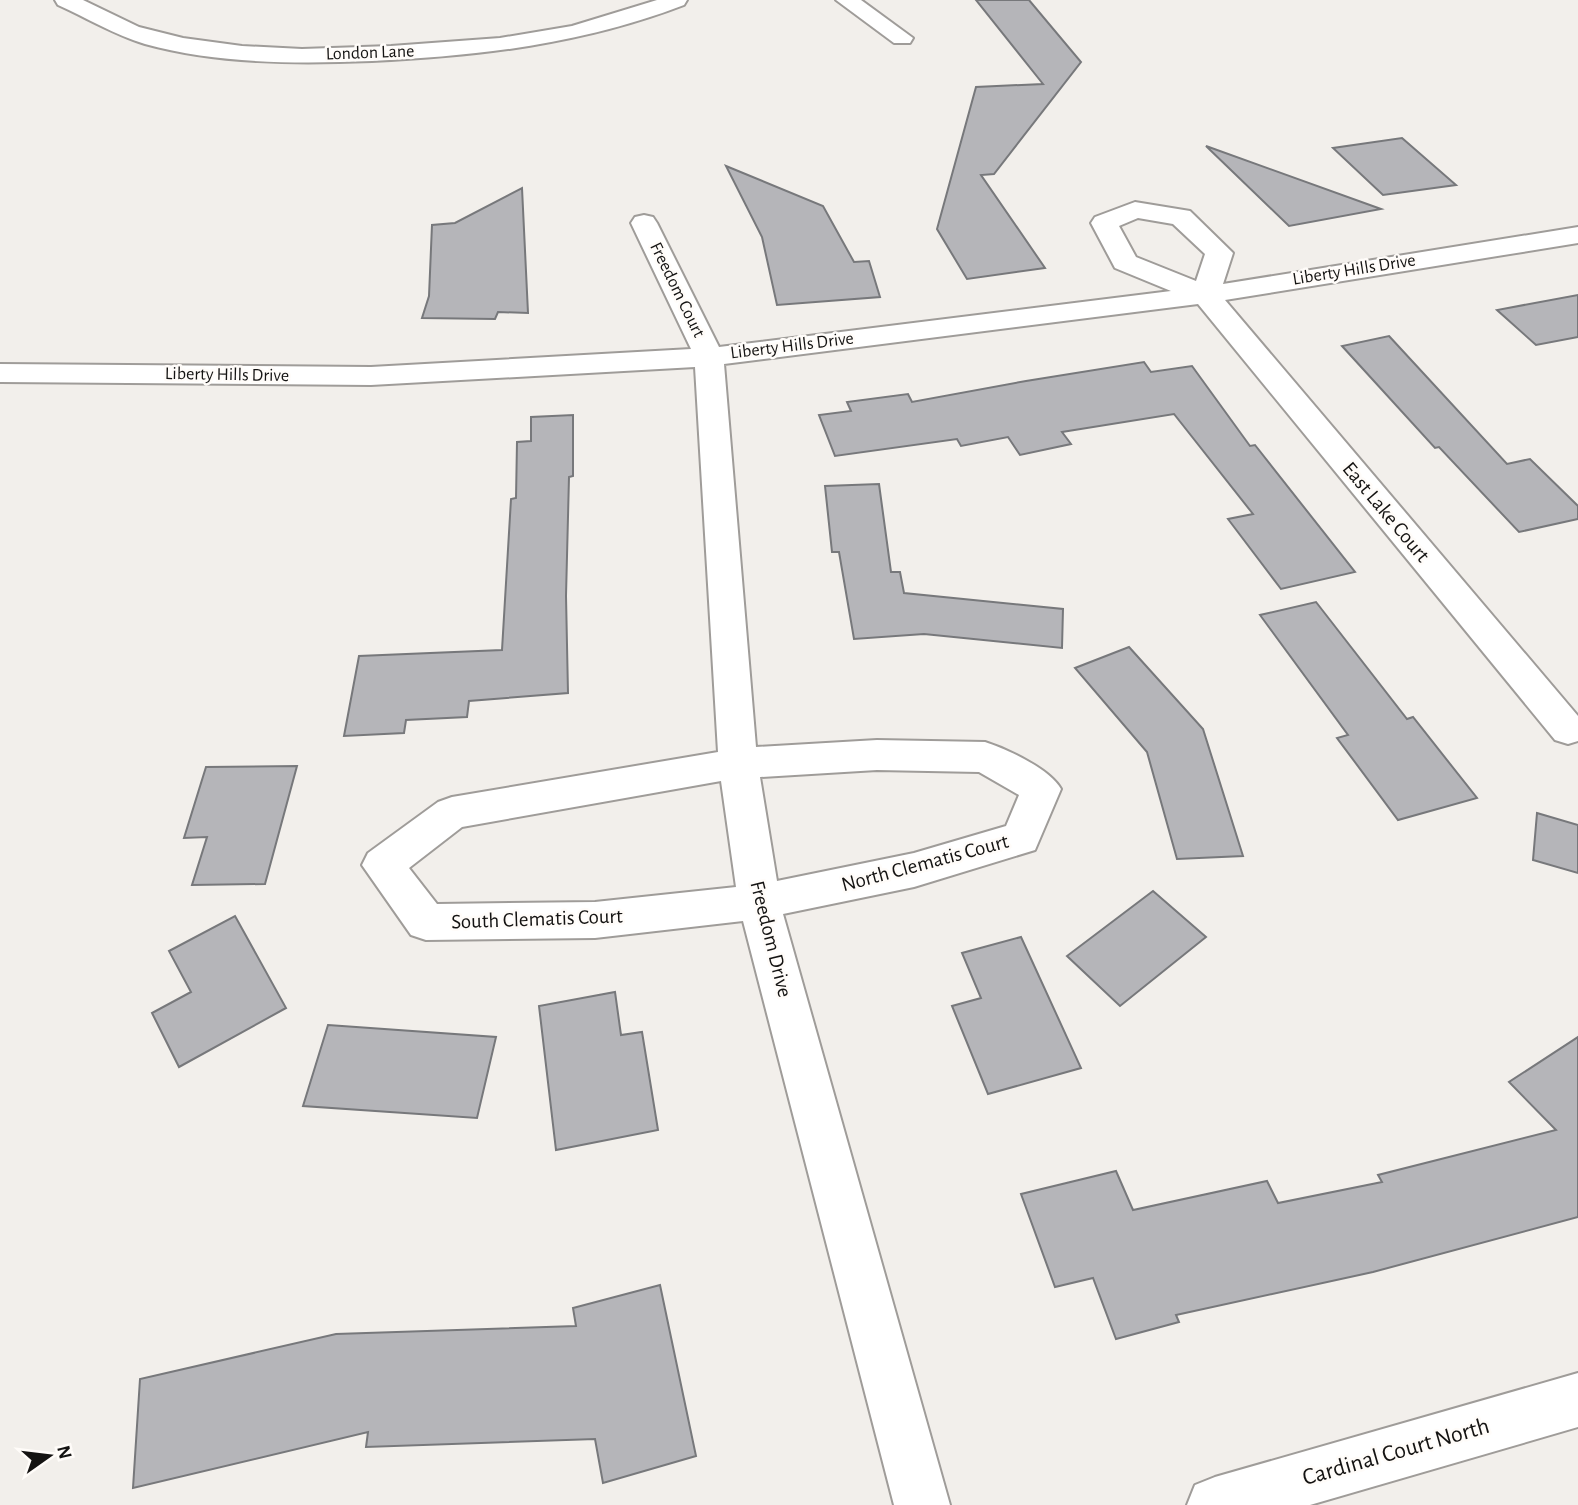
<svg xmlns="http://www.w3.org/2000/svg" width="1578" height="1505" font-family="'Alegreya Sans',sans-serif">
<rect width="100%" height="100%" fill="#f2efeb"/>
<g fill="#b5b5b9" stroke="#77787b" stroke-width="2">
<path d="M976,0H1029L1081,62L994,174L981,175L1045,268L967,279L937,229L976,87L1043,84Z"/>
<path d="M1402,138L1456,185L1383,195L1333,148Z"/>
<path d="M1206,146L1381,209L1289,226Z"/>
<path d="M726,166L823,206L854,262L869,261L880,297L777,305L762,237Z"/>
<path d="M522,188L528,313L498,312L495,319L422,318L429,296L432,225L455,223Z"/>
<path d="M1578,295V337L1536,345L1497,310Z"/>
<path d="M1389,336L1507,464L1530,459L1578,506V519L1519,532L1439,447L1435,448L1342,346Z"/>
<path d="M1144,362L1151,372L1192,366L1250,446L1255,445L1355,572L1281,589L1228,519L1253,514L1174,414L1062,432L1071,444L1020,455L1008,437L961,446L957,439L835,456L819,415L851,411L847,402L908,394L912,402L1026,381Z"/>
<path d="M573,415V476L569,477L566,596L568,693L469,701L467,717L406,720L404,733L344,736L359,656L502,650L511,499L516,498L517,442L531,441V417Z"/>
<path d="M879,484L891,572H900L904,593L1063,609L1062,648L924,634L854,639L839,552H832L825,486Z"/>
<path d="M1316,602L1407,719L1413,717L1477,798L1398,820L1337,738L1348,735L1260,615Z"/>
<path d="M1129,647L1203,729L1243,856L1177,859L1147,752L1075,668Z"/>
<path d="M297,766L265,884L192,885L207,837L184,838L206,767Z"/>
<path d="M1537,813L1578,825V873L1533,860Z"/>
<path d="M1153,891L1206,937L1120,1006L1067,956Z"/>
<path d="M235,916L286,1008L179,1067L152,1013L191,992L169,951Z"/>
<path d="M1021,937L1081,1068L988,1094L952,1006L981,998L962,953Z"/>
<path d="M615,992L621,1035L642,1032L658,1130L556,1150L539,1006Z"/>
<path d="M328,1025L496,1037L477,1118L303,1106Z"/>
<path d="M1578,1037V1217L1373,1272L1176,1315L1179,1322L1116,1339L1093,1278L1055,1287L1021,1194L1116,1171L1133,1210L1267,1181L1278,1203L1382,1182L1378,1175L1556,1130L1509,1082Z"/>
<path d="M660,1285L696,1456L603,1483L595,1439L366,1447L368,1432L133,1488L140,1379L336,1334L576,1326L573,1308Z"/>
</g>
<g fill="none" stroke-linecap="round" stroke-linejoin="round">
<g stroke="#9f9c99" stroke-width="4">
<g id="minor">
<path d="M55,0H83L139,27L183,38L242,46L302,49L391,46L500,38L572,26L657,0H687L684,5C583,44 479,56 372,61C297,64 218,64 145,44C115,35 87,18 58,5Z"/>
<path d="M836,0H861L913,38L910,43H894Z"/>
<path d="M1135,202L1190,211L1233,253L1223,284L1578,227V243L1225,300L1578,716V741L1568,744L1555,740L1198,304L724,364L756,747L877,740L985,742C1007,749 1050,769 1061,789L1035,850L914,887L783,914L950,1505H894L743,921L595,938L426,940L411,935L362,865L368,853L438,802L452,797L718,752L695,367L371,385L0,382V364L371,367L691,349L631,223L635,217L644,215L653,217L657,223L719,347L1171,291L1115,268L1091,223L1095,217ZM1138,218L1173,224L1205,254L1196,281L1136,257L1119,226ZM877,770L979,772L1019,795L1006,826L914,853L777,881L760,777ZM721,781L736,887L595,902L437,904L409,868L462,827Z"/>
<path d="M1578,1373V1427L1310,1505H1187L1195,1485L1215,1477Z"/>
</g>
</g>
<use href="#minor" fill="#fff" fill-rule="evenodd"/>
</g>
<g text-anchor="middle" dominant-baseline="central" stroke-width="5" stroke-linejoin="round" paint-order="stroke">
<g font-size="18" fill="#141312" stroke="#fffcf9">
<text transform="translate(370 53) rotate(-2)">London Lane</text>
<text transform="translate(1354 270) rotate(-9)">Liberty Hills Drive</text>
<text transform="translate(677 290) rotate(64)">Freedom Court</text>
<text transform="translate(792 346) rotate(-7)">Liberty Hills Drive</text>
<text transform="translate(227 375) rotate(1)">Liberty Hills Drive</text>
</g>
<g font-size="21" fill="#141312" stroke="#fffcf9">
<text transform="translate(1386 512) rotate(50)">East Lake Court</text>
<text transform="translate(925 863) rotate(-15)">North Clematis Court</text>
<text transform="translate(537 919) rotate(-2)">South Clematis Court</text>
<text transform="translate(771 939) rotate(76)">Freedom Drive</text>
</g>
<g font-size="24" fill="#141312" stroke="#fffcf9">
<text transform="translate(1396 1452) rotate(-16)">Cardinal Court North</text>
</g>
</g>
<g transform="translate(49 1456) rotate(76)" stroke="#fffcf9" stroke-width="5" paint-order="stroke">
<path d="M0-5L12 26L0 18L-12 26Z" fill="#141312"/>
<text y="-10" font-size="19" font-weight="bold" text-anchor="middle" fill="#141312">N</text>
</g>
</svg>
